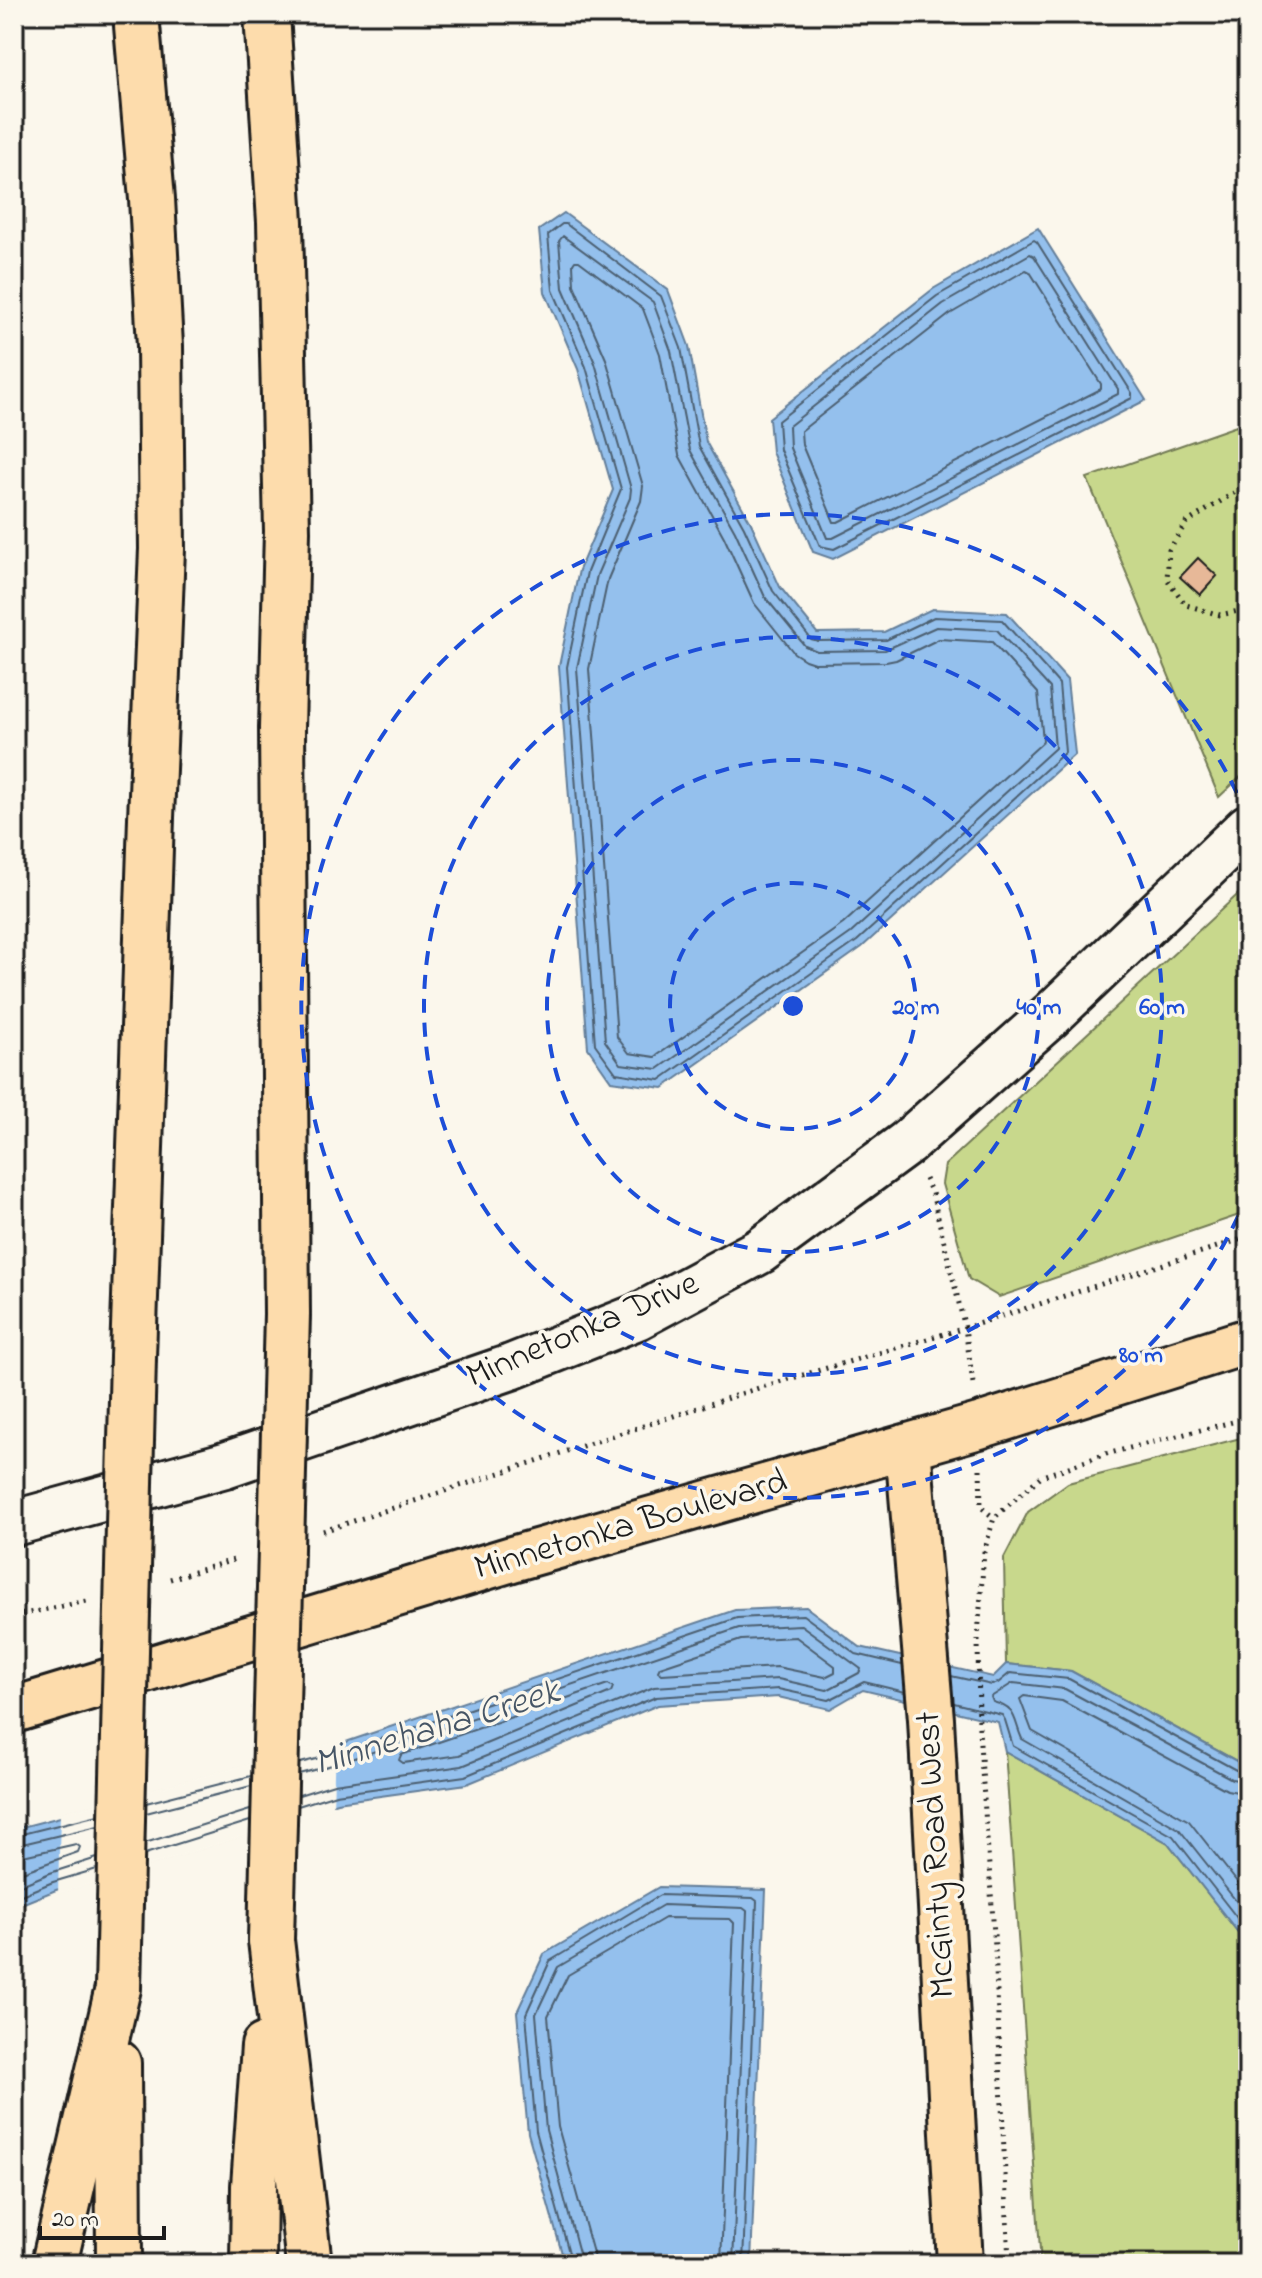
<svg xmlns="http://www.w3.org/2000/svg" width="1262" height="2278" font-family="'Indie Flower',sans-serif">
<rect width="100%" height="100%" fill="#fbf7ec"/>
<filter id="ink" filterUnits="userSpaceOnUse"><feTurbulence type="fractalNoise" baseFrequency=".0125" numOctaves="2"/><feDisplacementMap in="SourceGraphic" scale="16" xChannelSelector="R" yChannelSelector="G"/><feConvolveMatrix kernelMatrix="1 2 1 2 8 2 1 2 1" color-interpolation-filters="sRGB"/></filter>
<g filter="url(#ink)">
<g fill="#c8d88c" stroke="#727a54" stroke-width="2">
<path d="M1248,422V770L1219,797L1087,478Z"/>
<path d="M1248,885V1212L999,1297L969,1279L942,1184L945,1165Z"/>
<path d="M1248,1436V1765L1240,1763L1071,1671L1006,1664L1004,1558L1028,1512L1068,1483Z"/>
<path d="M1005,1751L1168,1843L1248,1945V2264H1041Z"/>
</g>
<g fill="#94c0ed" stroke="#647e99" stroke-width="2">
<path d="M564,213L668,290L689,346L706,442L751,523L780,587L817,633L884,632L932,609L1007,613L1067,680L1075,754L862,947L663,1088L611,1081L588,1048L559,666L579,570L613,490L578,369L545,292L539,230Z"/>
<path d="M1038,228L1146,400L833,559L813,552L772,452L769,418L933,289Z"/>
<path d="M806,1607L860,1647L993,1677L1006,1664L1071,1671L1240,1763L1248,1765V1945L1168,1843L1005,1751L998,1722L863,1690L830,1709L778,1697L658,1705L467,1784L337,1802L56,1890L14,1907V1829L337,1745L735,1610Z"/>
<path d="M659,1887L766,1890L751,2264H565L528,2133L517,2012L544,1954Z"/>
</g>
<path fill="#fbf7ec" d="M335,1742L333,1808L58,1894L60,1813Z"/>
<g fill="none" stroke-linecap="round" stroke-linejoin="round">
<g stroke="#4c5e70" stroke-width="2">
<path d="M562,224H566L661,296L681,348L699,446L744,527L773,591L811,639L818,641L886,640L934,617L1002,620L1059,684L1065,752L857,941L660,1080L616,1073L595,1044L567,667L587,572L621,489L586,367L553,290L548,235Z"/>
<path d="M563,236L653,302L671,351L690,450L735,531L765,597L805,646L817,651L885,650L936,627L997,630L1050,688L1055,748L851,933L658,1069L621,1064L605,1041L577,668L597,575L630,498L631,489L595,363L563,288L559,241Z"/>
<path d="M1034,240L1037,242L1132,393V398L834,549L820,546L780,450L778,421L937,296Z"/>
<path d="M1030,254L1034,256L1118,389V394L833,538H827L790,448L789,426L943,304Z"/>
<path d="M575,261H579L643,309L660,354L679,455L724,537L754,603L794,653L805,660L814,663L886,662L896,660L939,639L992,642L1038,693L1043,740L1042,743L843,924L655,1057L629,1053L617,1037L589,669L608,579L641,501L643,486L606,359L574,285L573,264Z"/>
<path d="M1026,270L1030,272L1101,384V389L838,522H834L802,445L801,431L950,314Z"/>
<path d="M796,1637L835,1666V1672L825,1677L777,1667L662,1674L658,1671L660,1667L741,1640Z"/>
<path d="M951,1676L992,1685L998,1683L1010,1673L1069,1679L1236,1770L1248,1772"/>
<path d="M608,1684L613,1687L611,1692L459,1755L403,1763L399,1760L401,1755Z"/>
<path d="M954,1703L1002,1715L1005,1720L1013,1746L1173,1836L1248,1932"/>
<path d="M300,1763L340,1753L737,1618L803,1615L856,1654L902,1665"/>
<path d="M1248,1782L1232,1779L1065,1689L1013,1683L991,1697L993,1702C1018,1709 1013,1719 1022,1739L1179,1829L1248,1916"/>
<path d="M1248,1794L1227,1790L1062,1701L1024,1696L1020,1699L1032,1731L1189,1821L1248,1896"/>
<path d="M299,1795L334,1784L462,1766L654,1687L778,1679L827,1690L859,1673L861,1669L801,1625L739,1628L343,1762L299,1774"/>
<path d="M146,1803L251,1776"/>
<path d="M298,1806L336,1794L465,1776L656,1697L778,1689L829,1700L864,1682L905,1692"/>
<path d="M146,1813L251,1786"/>
<path d="M14,1836L98,1815"/>
<path d="M145,1843L250,1810"/>
<path d="M14,1846L98,1826"/>
<path d="M145,1854L250,1821"/>
<path d="M14,1858L76,1844L80,1847L78,1852L14,1875"/>
<path d="M14,1888L50,1873L97,1858"/>
<path d="M14,1898L53,1882L97,1869"/>
<path d="M572,2264L536,2131L526,2014L550,1961L660,1895L753,1898L757,1901L743,2264"/>
<path d="M582,2264L546,2130L536,2014L558,1967L663,1905L743,1908L747,1911L733,2264"/>
<path d="M594,2264L593,2253L558,2127L548,2016L568,1975L665,1918L730,1919L734,1923L721,2264"/>
</g>
</g>
<path fill="#e7b898" stroke="#1c1c1c" stroke-width="2" d="M1198,558L1217,576L1200,595L1180,577Z"/>
<g fill="none" stroke-linecap="round" stroke-linejoin="round">
<g stroke="#1c1c1c" stroke-width="50">
<path id="minor" d="M14,1523L225,1465L511,1367L637,1317L760,1251L907,1143L1051,1015L1248,827"/>
</g>
<g stroke="#1c1c1c" stroke-width="50">
<g id="major">
<path d="M908,1447L931,1719L960,2264"/>
<path d="M14,1710L512,1559L979,1426L1248,1341"/>
</g>
</g>
<g stroke="#1c1c1c" stroke-width="50">
<g id="highway">
<path d="M267,14L280,222L287,531L282,728L287,1314"/>
<path d="M133,1357L151,818L162,549L160,346L152,199L136,14"/>
<path d="M271,1940L309,2264"/>
<path d="M118,2063L119,2264"/>
<path d="M54,2264L118,1988"/>
<path d="M253,2264L254,2186L264,2046"/>
</g>
</g>
<g stroke="#1c1c1c" stroke-width="5" stroke-dasharray="2 6" stroke-linecap="butt">
<path d="M1248,484L1186,523L1169,550L1167,579L1186,605L1220,615L1248,609"/>
<path d="M925,1179L932,1193L965,1328L973,1383"/>
<path d="M980,1469L981,1507L994,1518"/>
<path d="M323,1531L765,1386L965,1328L1248,1237"/>
<path d="M170,1579L237,1559"/>
<path d="M14,1616L87,1601"/>
<path d="M1009,2264L995,1947L979,1730L978,1636L984,1552L994,1518L1040,1477L1106,1454L1248,1418"/>
</g>
<use href="#minor" stroke="#fbf7ec" stroke-width="44"/>
<use href="#major" stroke="#fddcac" stroke-width="44"/>
<use href="#highway" stroke="#fddcac" stroke-width="44"/>
<g stroke="#1c1c1c" stroke-width="50" stroke-linecap="butt">
<g id="highway-bridge">
<path d="M271,1940L287,1314"/>
<path d="M118,1988L133,1357"/>
</g>
</g>
<use href="#highway-bridge" stroke="#fddcac" stroke-width="44"/>
</g>
</g>
<g fill="none" stroke="#1d4ed8" stroke-width="4" stroke-dasharray="14 10">
<circle cx="793" cy="1006" r="123"/>
<circle cx="793" cy="1006" r="246"/>
<circle cx="793" cy="1006" r="369"/>
<path d="M1248 1194A492 492 0 1 1 1248 818"/>
</g>
<g text-anchor="middle" dominant-baseline="central" stroke-width="7" stroke-linejoin="round" paint-order="stroke">
<g font-size="36" fill="#1c1c1c" stroke="#fbf7ec">
<text transform="translate(583 1331) rotate(-23)">Minnetonka Drive</text>
<text transform="translate(631 1526) rotate(-16)">Minnetonka Boulevard</text>
<text transform="translate(937 1855) rotate(-93)">McGinty Road West</text>
</g>
<g font-size="38" font-style="italic" fill="#465565" stroke="#fbf7ec">
<text transform="translate(437 1729) rotate(-17)">Minnehaha Creek</text>
</g>
</g>
<circle cx="793" cy="1006" r="12" fill="#1d4ed8" stroke="#fbf7ec" stroke-width="4"/>
<g font-size="24" text-anchor="middle" font-weight="bold" fill="#1d4ed8" stroke="#fbf7ec" stroke-width="7" stroke-linejoin="round" paint-order="stroke">
<text x="916" y="1014">20 m</text>
<text x="1039" y="1014">40 m</text>
<text x="1162" y="1014">60 m</text>
<text x="1141" y="1362">80 m</text>
</g>
<rect width="1262" height="2278" fill="none" stroke="#fbf7ec" stroke-width="48"/>
<rect x="24" y="24" width="1214" height="2230" fill="none" stroke="#1c1c1c" stroke-width="3" filter="url(#ink)"/>
<path d="M40 2226v12h124v-12" fill="none" stroke="#1c1c1c" stroke-width="4"/>
<text x="52" y="2226" font-size="24" fill="#1c1c1c" stroke="#fbf7ec" stroke-width="6" paint-order="stroke">20 m</text>
</svg>
